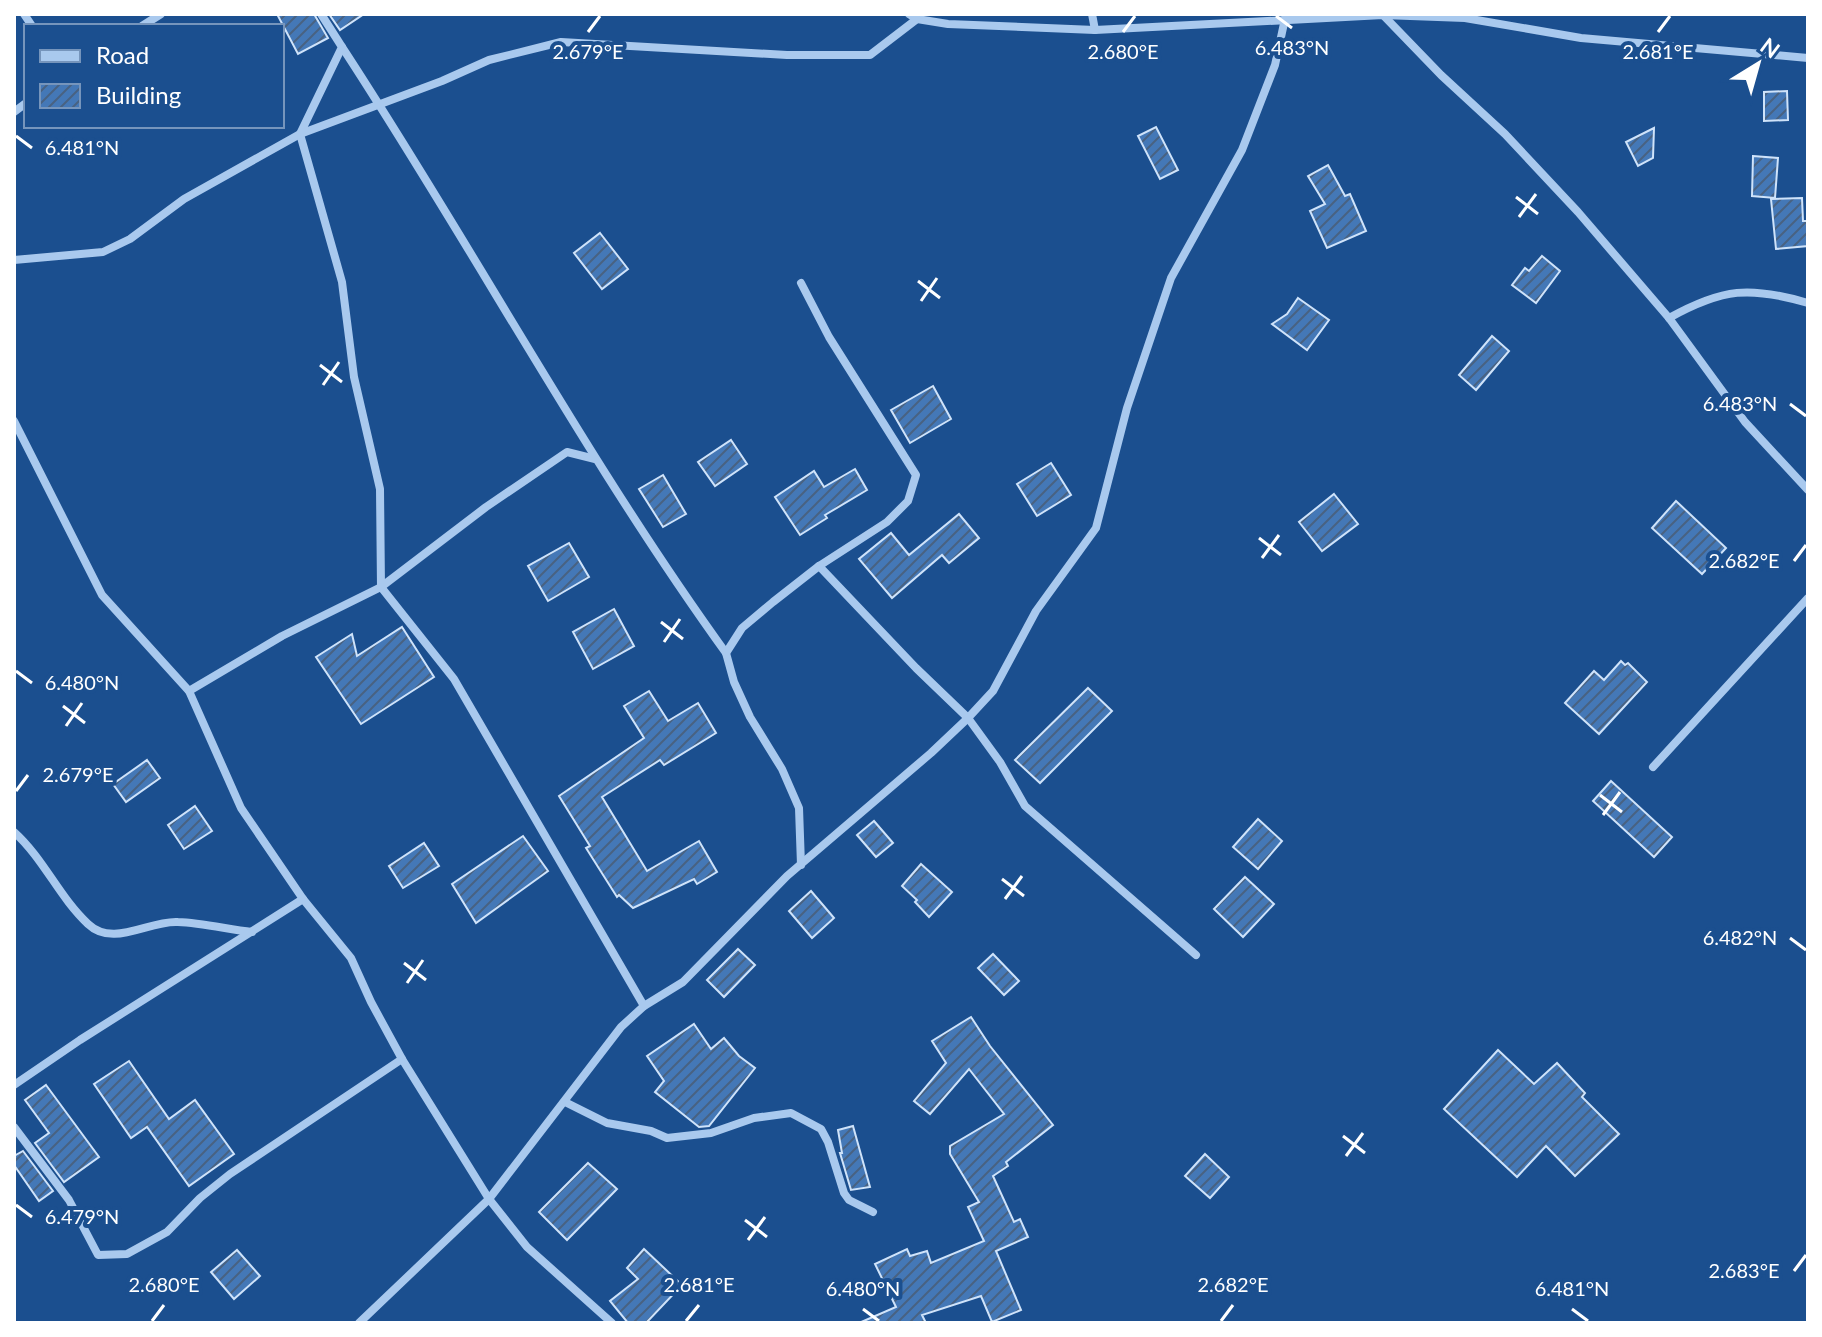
<svg xmlns="http://www.w3.org/2000/svg" width="1822" height="1337" font-family="Lato,sans-serif">
<defs>
<pattern id="building-hatch" width="6" height="6" patternUnits="userSpaceOnUse" patternTransform="scale(2)"><rect width="6" height="6" fill="#4478b7"/><path d="M-1 1l2-2M0 6l6-6M5 7l2-2" fill="none" stroke="#486282"/></pattern>
</defs>
<rect width="100%" height="100%" fill="#1b4f8f"/>
<g fill="url(#building-hatch)" stroke="#cfe3fa" stroke-width="2">
<path d="M277,14H314L328,38L298,54Z"/>
<path d="M329,14H364L340,30Z"/>
<path d="M1787,91L1788,120L1764,121V92Z"/>
<path d="M1156,127L1178,170L1160,179L1138,136Z"/>
<path d="M1654,128L1653,158L1638,166L1626,142Z"/>
<path d="M1753,156L1778,158L1775,198L1752,196Z"/>
<path d="M1328,165L1345,196L1350,194L1366,231L1327,248L1310,211L1325,204L1308,176Z"/>
<path d="M1802,198L1803,221H1808V246L1776,249L1771,199Z"/>
<path d="M600,233L628,269L602,289L574,253Z"/>
<path d="M1542,256L1560,271L1536,303L1512,285L1525,268L1529,271Z"/>
<path d="M1298,298L1329,320L1307,350L1272,324L1287,314Z"/>
<path d="M1492,336L1509,351L1476,390L1459,375Z"/>
<path d="M933,386L951,419L910,443L891,410Z"/>
<path d="M731,440L747,464L715,486L698,462Z"/>
<path d="M1051,463L1071,495L1037,516L1017,484Z"/>
<path d="M855,469L867,490L825,515L827,518L800,535L775,497L814,471L824,487Z"/>
<path d="M663,475L686,514L663,527L639,489Z"/>
<path d="M1334,494L1358,524L1322,551L1299,522Z"/>
<path d="M1676,501L1726,548L1702,574L1652,528Z"/>
<path d="M959,514L979,538L949,563L942,555L892,598L859,559L891,533L909,555Z"/>
<path d="M569,543L589,577L548,601L528,566Z"/>
<path d="M614,609L634,646L593,669L573,632Z"/>
<path d="M402,627L434,677L361,724L316,657L352,634L357,656Z"/>
<path d="M1621,661L1625,665L1628,663L1647,682L1599,734L1565,703L1594,671L1604,680Z"/>
<path d="M1088,688L1112,711L1040,783L1015,760Z"/>
<path d="M649,691L668,721L698,703L716,733L664,765L660,760L602,797L647,871L699,841L717,872L697,884L694,879L633,908L619,895L617,897L586,848L590,846L559,796L644,738L624,706Z"/>
<path d="M147,760L160,778L126,802L113,784Z"/>
<path d="M1611,781L1672,837L1654,857L1593,801Z"/>
<path d="M195,806L212,831L184,849L168,825Z"/>
<path d="M1258,819L1282,841L1258,869L1233,847Z"/>
<path d="M874,821L893,843L876,857L857,835Z"/>
<path d="M523,836L548,871L476,923L452,884Z"/>
<path d="M424,843L439,866L403,888L389,866Z"/>
<path d="M921,864L952,892L929,917L915,902L917,900L902,886Z"/>
<path d="M1245,877L1274,904L1243,937L1214,909Z"/>
<path d="M811,891L834,918L812,938L789,911Z"/>
<path d="M738,949L755,965L724,997L707,980Z"/>
<path d="M993,954L1019,981L1004,995L978,968Z"/>
<path d="M971,1017L990,1046L1053,1125L1006,1162L1008,1166L993,1176L1014,1222L1020,1219L1028,1237L996,1251L1021,1310L992,1322L981,1296L922,1315L926,1323H859L896,1307L875,1264L907,1249L910,1256L927,1251L931,1263L984,1241L968,1207L979,1202L950,1154V1146L1004,1114L969,1069L930,1114L914,1101L946,1063L932,1041Z"/>
<path d="M694,1024L711,1049L724,1038L739,1056L755,1068L709,1126L699,1127L655,1092L664,1081L647,1056Z"/>
<path d="M1498,1050L1534,1084L1557,1063L1585,1093L1582,1097L1619,1134L1575,1176L1546,1146L1517,1177L1444,1109Z"/>
<path d="M129,1061L169,1119L195,1100L234,1154L189,1186L147,1127L131,1138L94,1084Z"/>
<path d="M46,1085L99,1157L64,1182L35,1143L49,1133L25,1100Z"/>
<path d="M853,1126L870,1187L851,1190L840,1153H842L838,1130Z"/>
<path d="M23,1151L53,1191L39,1201L14,1165V1156Z"/>
<path d="M1205,1154L1229,1177L1210,1198L1185,1176Z"/>
<path d="M588,1163L617,1189L567,1240L539,1212Z"/>
<path d="M644,1249L682,1285L646,1323H628L610,1301L638,1279L627,1268Z"/>
<path d="M237,1250L260,1276L234,1299L211,1272Z"/>
</g>
<g fill="none" stroke-linecap="round" stroke-linejoin="round">
<g stroke="#a9c9ee" stroke-width="8">
<path d="M24,14L32,26"/>
<path d="M321,14L342,47L300,134L342,282L354,377L380,489L381,587L486,507L567,452L595,459"/>
<path d="M909,14L917,19L948,24L1095,30L1383,15L1465,18L1581,38L1808,58"/>
<path d="M1092,14L1095,30"/>
<path d="M1383,15L1441,75L1505,134L1578,212L1669,318L1745,422L1808,490"/>
<path d="M142,26L161,14"/>
<path d="M342,47C473,247 586,459 726,653"/>
<path d="M14,112L26,103"/>
<path d="M14,260L103,252L130,239L184,199L300,134L442,81L489,60L561,42L787,55H870L917,19"/>
<path d="M801,283L829,337L916,475L908,501L887,522L819,566L773,602L742,628L726,653L734,682L750,717L782,769L799,808L801,865"/>
<path d="M1669,318C1723,288 1750,286 1808,303"/>
<path d="M14,421L102,595L189,691L241,808L303,899L351,958L371,1002L402,1059L489,1199L527,1247L612,1323"/>
<path d="M819,566L916,668L968,718L1000,762L1025,806L1196,955"/>
<path d="M189,691L282,636L381,587L454,679L644,1006"/>
<path d="M1653,767L1808,598"/>
<path d="M14,832C44,859 59,897 88,924C113,948 149,920 178,922C202,923 227,929 252,932"/>
<path d="M14,1085L80,1040L303,899"/>
<path d="M565,1102L607,1123L651,1131L667,1138L711,1133L754,1118L791,1113L821,1129L828,1142L844,1193L849,1200L873,1212"/>
<path d="M14,1127L69,1200L98,1255L127,1254L167,1232L200,1198L230,1174L402,1059"/>
<path d="M359,1323L489,1199L621,1027L644,1006L683,982L787,876L931,753L968,718L993,691L1036,611L1096,528L1127,408L1171,278L1242,150L1275,65L1286,14"/>
</g>
</g>
<path fill="none" stroke="#fff" stroke-width="3" d="M1276,16L1292,28M588,32L600,16M1123,32L1135,16M1658,32L1670,16M16,136L32,148M1516,197L1538,214M1519,217L1536,194M918,281L940,298M921,301L937,278M320,365L342,382M323,385L339,362M1790,404L1806,416M1259,538L1281,555M1262,558L1279,535M1794,561L1806,545M661,622L683,639M664,642L680,619M16,671L32,683M63,706L85,723M66,726L82,703M16,791L28,775M1600,795L1622,812M1603,815L1620,792M1002,879L1024,896M1005,899L1022,876M1790,938L1806,950M404,963L426,980M407,983L423,960M1343,1136L1365,1153M1346,1156L1363,1133M16,1205L32,1217M745,1220L767,1237M748,1240L765,1217M1794,1271L1806,1255M863,1309L879,1321M1572,1309L1588,1321M152,1321L164,1305M686,1321L699,1305M1221,1321L1233,1305"/>
<g font-size="20" text-anchor="middle" fill="#fff" stroke="#1b4f8f" stroke-width="8" stroke-linejoin="round" paint-order="stroke">
<text x="1292" y="55">6.483°N</text>
<text x="588" y="59">2.679°E</text>
<text x="1123" y="59">2.680°E</text>
<text x="1658" y="59">2.681°E</text>
<text x="82" y="155">6.481°N</text>
<text x="1740" y="411">6.483°N</text>
<text x="1744" y="568">2.682°E</text>
<text x="82" y="690">6.480°N</text>
<text x="78" y="782">2.679°E</text>
<text x="1740" y="945">6.482°N</text>
<text x="82" y="1224">6.479°N</text>
<text x="1744" y="1278">2.683°E</text>
<text x="164" y="1292">2.680°E</text>
<text x="699" y="1292">2.681°E</text>
<text x="1233" y="1292">2.682°E</text>
<text x="863" y="1296">6.480°N</text>
<text x="1572" y="1296">6.481°N</text>
</g>
<rect width="1822" height="1337" fill="none" stroke="#ffffff" stroke-width="32"/>
<rect x="24" y="24" width="260" height="104" fill="#1b4f8f" stroke="#7695bc" stroke-width="2"/>
<rect x="40" y="50" width="40" height="12" fill="#a9c9ee" stroke="#7695bc" stroke-width="2"/>
<text x="96" y="64" font-size="24" fill="#ffffff">Road</text>
<rect x="40" y="84" width="40" height="24" fill="url(#building-hatch)" stroke="#7695bc" stroke-width="2"/>
<text x="96" y="104" font-size="24" fill="#ffffff">Building</text>
<g transform="translate(1758 64) rotate(37)" stroke="#1b4f8f" stroke-width="6" paint-order="stroke">
<path d="M0-6L14 30L0 20L-14 30Z" fill="#ffffff"/>
<text y="-12" font-size="22" font-weight="bold" text-anchor="middle" fill="#ffffff">N</text>
</g>
</svg>
